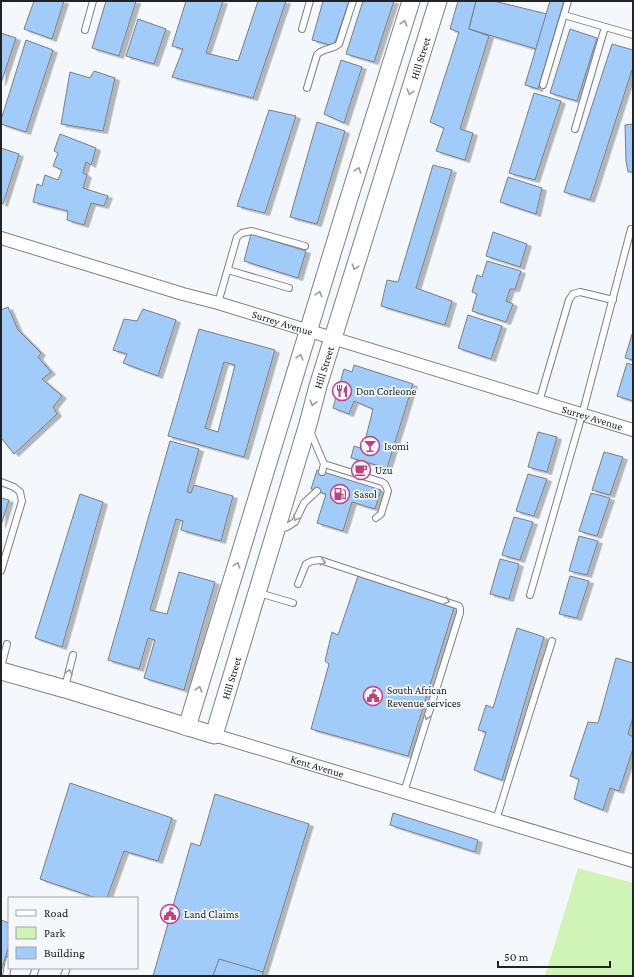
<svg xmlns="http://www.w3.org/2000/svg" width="634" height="977" font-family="'Crimson Pro',serif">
<defs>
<filter id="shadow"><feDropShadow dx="4.5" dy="2.5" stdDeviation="0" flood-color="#0004"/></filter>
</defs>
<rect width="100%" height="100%" fill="#f4f8fc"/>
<path fill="#d0f3b8" d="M578,868L633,883V976H545Z"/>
<g fill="#a1cbf8" stroke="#7a7e82" fill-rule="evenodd" filter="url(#shadow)">
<path d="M34,1H64L52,39L24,29Z"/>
<path d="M106,1H136L119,56L92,48Z"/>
<path d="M186,1H223L206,53L238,61L258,1H286L253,98L172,77L183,49L172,46Z"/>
<path d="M323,1H349L334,46L312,40Z"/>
<path d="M363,1H394L374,62L346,54Z"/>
<path d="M458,1H476L469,29L489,36L460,129L473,133L465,160L436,151L444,128L430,122L459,32L450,29Z"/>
<path d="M476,1H494L547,14L536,49L469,29Z"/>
<path d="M550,1H564L538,89L525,85Z"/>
<path d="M138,19L166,29L154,64L126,56Z"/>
<path d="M570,29L597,38L577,101L550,93Z"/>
<path d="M1,33L16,38L1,83Z"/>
<path d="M26,40L53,50L26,132L1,124V120Z"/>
<path d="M612,44L633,50V67L590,200L564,192Z"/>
<path d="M341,60L362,67L344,123L324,114Z"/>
<path d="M94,71L115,78L103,131L61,124L70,72L90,78Z"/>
<path d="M534,93L561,101L535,180L509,173Z"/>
<path d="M269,110L296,116L265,213L237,206Z"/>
<path d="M317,122L345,131L317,224L290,217Z"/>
<path d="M633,124V172H628L626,161L625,125Z"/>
<path d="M60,134L96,148L91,165L86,162L83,173L87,175L83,188L108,196L104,206L91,203L84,225L67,220L68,211L33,202L37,184L42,186L45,175L58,180L62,170L53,166L58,153L54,151Z"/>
<path d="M1,148L19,154L3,204L1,203Z"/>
<path d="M433,165L452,170L416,288L452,301L445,325L381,306L387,280L398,282Z"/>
<path d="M508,177L542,188L536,214L500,202Z"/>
<path d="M493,232L527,244L520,267L486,256Z"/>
<path d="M251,234L306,251L298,278L244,261Z"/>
<path d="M487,261L521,271L515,289H510L506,301L513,304L506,322L472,311L477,294L472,292L477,275L482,277Z"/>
<path d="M8,307L18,330L41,353L38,357L51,372L42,379L62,396L53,407L57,414L14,454L2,439L1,440V310Z"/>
<path d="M143,309L176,320L158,376L123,363L127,354L113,350L124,319L137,321Z"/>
<path d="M468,315L502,326L491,359L458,348Z"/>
<path d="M199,329L275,350L244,457L168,436ZM224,362L235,365L218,432L205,428Z"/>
<path d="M632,334L633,335V360L625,358Z"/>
<path d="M627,363L633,365V401L617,396Z"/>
<path d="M354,365L413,384L387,468L351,458L354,446L363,449L373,409L354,401L349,414L333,408L344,369L352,372Z"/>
<path d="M538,432L557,437L547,472L528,467Z"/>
<path d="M170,441L199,449L187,492L191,493L194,485L233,496L221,541L181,530L183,521L176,519L150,610L167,614L179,572L215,582L184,690L144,678L155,640L148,638L139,669L108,660Z"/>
<path d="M604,452L623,457L610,495L592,490Z"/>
<path d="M317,470L381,490L375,509L352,502L343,531L317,523L326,494L311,489Z"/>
<path d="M528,474L547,479L534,516L516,511Z"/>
<path d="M591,493L610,498L597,536L579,531Z"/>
<path d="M80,494L103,502L62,647L35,638Z"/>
<path d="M1,498L9,500L1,525Z"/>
<path d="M514,517L533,522L520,560L502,555Z"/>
<path d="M579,536L598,541L587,575L569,571Z"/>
<path d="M500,559L519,564L509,599L490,594Z"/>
<path d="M358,576L454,608L408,756L311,729L329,664L325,661L332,632L338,635Z"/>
<path d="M570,576L589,581L577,618L559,614Z"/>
<path d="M517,628L544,637L502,780L474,770L486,732L478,730L486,705L493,708Z"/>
<path d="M616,658L633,663V717L628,734L633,737V749L619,791L610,788L603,810L574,799L579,779L570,776L588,722L598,723Z"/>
<path d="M70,783L172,818L158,861L124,851L107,898H96L40,879Z"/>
<path d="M215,794L309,824L262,976H153L191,843L200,846Z"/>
<path d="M393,813L478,840L475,852L390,825Z"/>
<path d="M1,920L9,923V945L1,972Z"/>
<path d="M219,959L263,972L262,976H213Z"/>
</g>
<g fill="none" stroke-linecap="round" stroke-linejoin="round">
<g stroke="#7e8185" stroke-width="8">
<g id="lane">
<path d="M564,15L633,35"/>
<path d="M302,29L310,1"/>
<path d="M85,30L93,1"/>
<path d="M543,85L568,1"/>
<path d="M307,88L317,55C322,48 332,50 339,44L353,1"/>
<path d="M575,129L605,27"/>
<path d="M228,270L289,288"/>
<path d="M218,303L237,237L242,233L252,231L305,246"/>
<path d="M539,402L569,300L573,294L580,292L613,300"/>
<path d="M310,431L324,464"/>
<path d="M322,472L324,464L382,482L385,484L388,491L381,514L376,518"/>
<path d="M1,482L14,487L20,492L22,501L1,571"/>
<path d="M279,529L287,527L295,522L304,503L317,491"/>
<path d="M298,584L306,564L312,561L320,560L459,606L460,609V613L404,792"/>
<path d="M259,593L293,603"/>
<path d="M530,595L582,415L631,229"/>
<path d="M1,667L7,644"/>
<path d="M65,687L73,655"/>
<path d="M496,820L552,641"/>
<path d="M6,976L9,960"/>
<path d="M33,976L36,968"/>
<path d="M64,976L67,968"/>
</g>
</g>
<g stroke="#7e8185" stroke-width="14">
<g id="street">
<path id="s1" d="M1,238L183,294L218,303L633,430"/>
<path id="s2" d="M214,735L633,861"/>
</g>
</g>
<g stroke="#7e8185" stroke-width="19">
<g id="secondary">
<path id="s3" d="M1,671L65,689L214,735L308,424L318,386L438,1"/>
<path d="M187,727L349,198L411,1"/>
</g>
</g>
<use href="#lane" stroke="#fff" stroke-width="6"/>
<use href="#street" stroke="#fff" stroke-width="12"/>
<use href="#secondary" stroke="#fff" stroke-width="17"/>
</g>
<defs><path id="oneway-chevron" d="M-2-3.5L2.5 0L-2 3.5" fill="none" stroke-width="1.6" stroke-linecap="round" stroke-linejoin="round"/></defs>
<g stroke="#9b9c9c">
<use href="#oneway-chevron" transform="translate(404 23) rotate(-73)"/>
<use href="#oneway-chevron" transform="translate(410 92) rotate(107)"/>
<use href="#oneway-chevron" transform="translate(358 170) rotate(-72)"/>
<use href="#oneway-chevron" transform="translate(355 267) rotate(107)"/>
<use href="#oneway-chevron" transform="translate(319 294) rotate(-73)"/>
<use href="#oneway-chevron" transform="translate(300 357) rotate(-73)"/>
<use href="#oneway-chevron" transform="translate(313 403) rotate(105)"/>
<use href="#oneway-chevron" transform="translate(296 518) rotate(121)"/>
<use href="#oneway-chevron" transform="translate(323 562) rotate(12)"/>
<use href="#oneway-chevron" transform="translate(237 565) rotate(-73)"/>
<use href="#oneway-chevron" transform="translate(447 601) rotate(18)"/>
<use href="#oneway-chevron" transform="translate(69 672) rotate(-76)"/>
<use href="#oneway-chevron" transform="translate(199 689) rotate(-73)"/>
<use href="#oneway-chevron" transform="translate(427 717) rotate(107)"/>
</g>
<defs>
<g id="restaurant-ring" transform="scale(1)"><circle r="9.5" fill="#f4f8fc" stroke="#c43f80" stroke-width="1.5"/><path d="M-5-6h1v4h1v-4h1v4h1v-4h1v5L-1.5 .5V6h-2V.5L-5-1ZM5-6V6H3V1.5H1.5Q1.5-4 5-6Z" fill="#c43f80"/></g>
<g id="bar-ring" transform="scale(1)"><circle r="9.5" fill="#f4f8fc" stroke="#c43f80" stroke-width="1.5"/><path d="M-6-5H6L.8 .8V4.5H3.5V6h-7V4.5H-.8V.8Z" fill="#c43f80"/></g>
<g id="cafe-ring" transform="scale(1)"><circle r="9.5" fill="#f4f8fc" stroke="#c43f80" stroke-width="1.5"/><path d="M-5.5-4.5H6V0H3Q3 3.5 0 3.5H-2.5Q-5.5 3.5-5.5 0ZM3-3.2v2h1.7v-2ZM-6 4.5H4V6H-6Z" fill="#c43f80"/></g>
<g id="fuel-ring" transform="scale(1)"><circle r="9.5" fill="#f4f8fc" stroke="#c43f80" stroke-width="1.5"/><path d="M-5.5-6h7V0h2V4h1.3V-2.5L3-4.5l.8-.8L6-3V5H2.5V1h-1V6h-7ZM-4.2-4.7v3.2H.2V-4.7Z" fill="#c43f80"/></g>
<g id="civic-ring" transform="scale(1)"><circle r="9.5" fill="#f4f8fc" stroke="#c43f80" stroke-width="1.5"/><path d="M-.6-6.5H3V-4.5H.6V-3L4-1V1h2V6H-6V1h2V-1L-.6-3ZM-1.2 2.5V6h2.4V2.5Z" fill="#c43f80"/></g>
</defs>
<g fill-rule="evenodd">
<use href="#restaurant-ring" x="342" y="391"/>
<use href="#bar-ring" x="370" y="446"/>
<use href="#cafe-ring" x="361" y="470"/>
<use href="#fuel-ring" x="340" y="494"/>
<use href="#civic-ring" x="373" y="696"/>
<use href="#civic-ring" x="170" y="914"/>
</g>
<g text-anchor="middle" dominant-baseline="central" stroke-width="3.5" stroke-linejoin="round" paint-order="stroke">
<g font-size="11" fill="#212324" stroke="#f4f8fc">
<text stroke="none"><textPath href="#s3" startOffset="930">Hill Street</textPath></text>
<text stroke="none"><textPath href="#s1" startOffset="294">Surrey Avenue</textPath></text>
<text stroke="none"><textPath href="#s3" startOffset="606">Hill Street</textPath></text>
<text stroke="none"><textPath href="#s1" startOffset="618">Surrey Avenue</textPath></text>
<text stroke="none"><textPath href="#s3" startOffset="282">Hill Street</textPath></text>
<text stroke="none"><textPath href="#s2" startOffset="108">Kent Avenue</textPath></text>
</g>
<g font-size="11" fill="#212324" stroke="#f4f8fc" text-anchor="start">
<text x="356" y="391">Don Corleone</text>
<text x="384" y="446">Isomi</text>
<text x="375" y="470">Uzu</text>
<text x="354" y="494">Sasol</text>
<text x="387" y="690">South African<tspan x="387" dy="13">Revenue services</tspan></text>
<text x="184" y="914">Land Claims</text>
</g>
</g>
<rect width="634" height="977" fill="none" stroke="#212324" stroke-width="4"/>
<rect x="8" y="897" width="130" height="72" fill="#f4f8fc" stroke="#a0a3a6"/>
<rect x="16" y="910" width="20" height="6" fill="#ffffff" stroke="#a0a3a6"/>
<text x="44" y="917" font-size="12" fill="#212324">Road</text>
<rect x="16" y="927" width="20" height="12" fill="#d0f3b8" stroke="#a0a3a6"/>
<text x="44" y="937" font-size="12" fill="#212324">Park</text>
<rect x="16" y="947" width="20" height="12" fill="#a1cbf8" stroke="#a0a3a6"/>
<text x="44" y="957" font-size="12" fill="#212324">Building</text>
<path d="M498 961v6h112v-6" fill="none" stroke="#212324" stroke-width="2"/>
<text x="504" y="961" font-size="12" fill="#212324" stroke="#f4f8fc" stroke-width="3" paint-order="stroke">50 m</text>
</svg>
